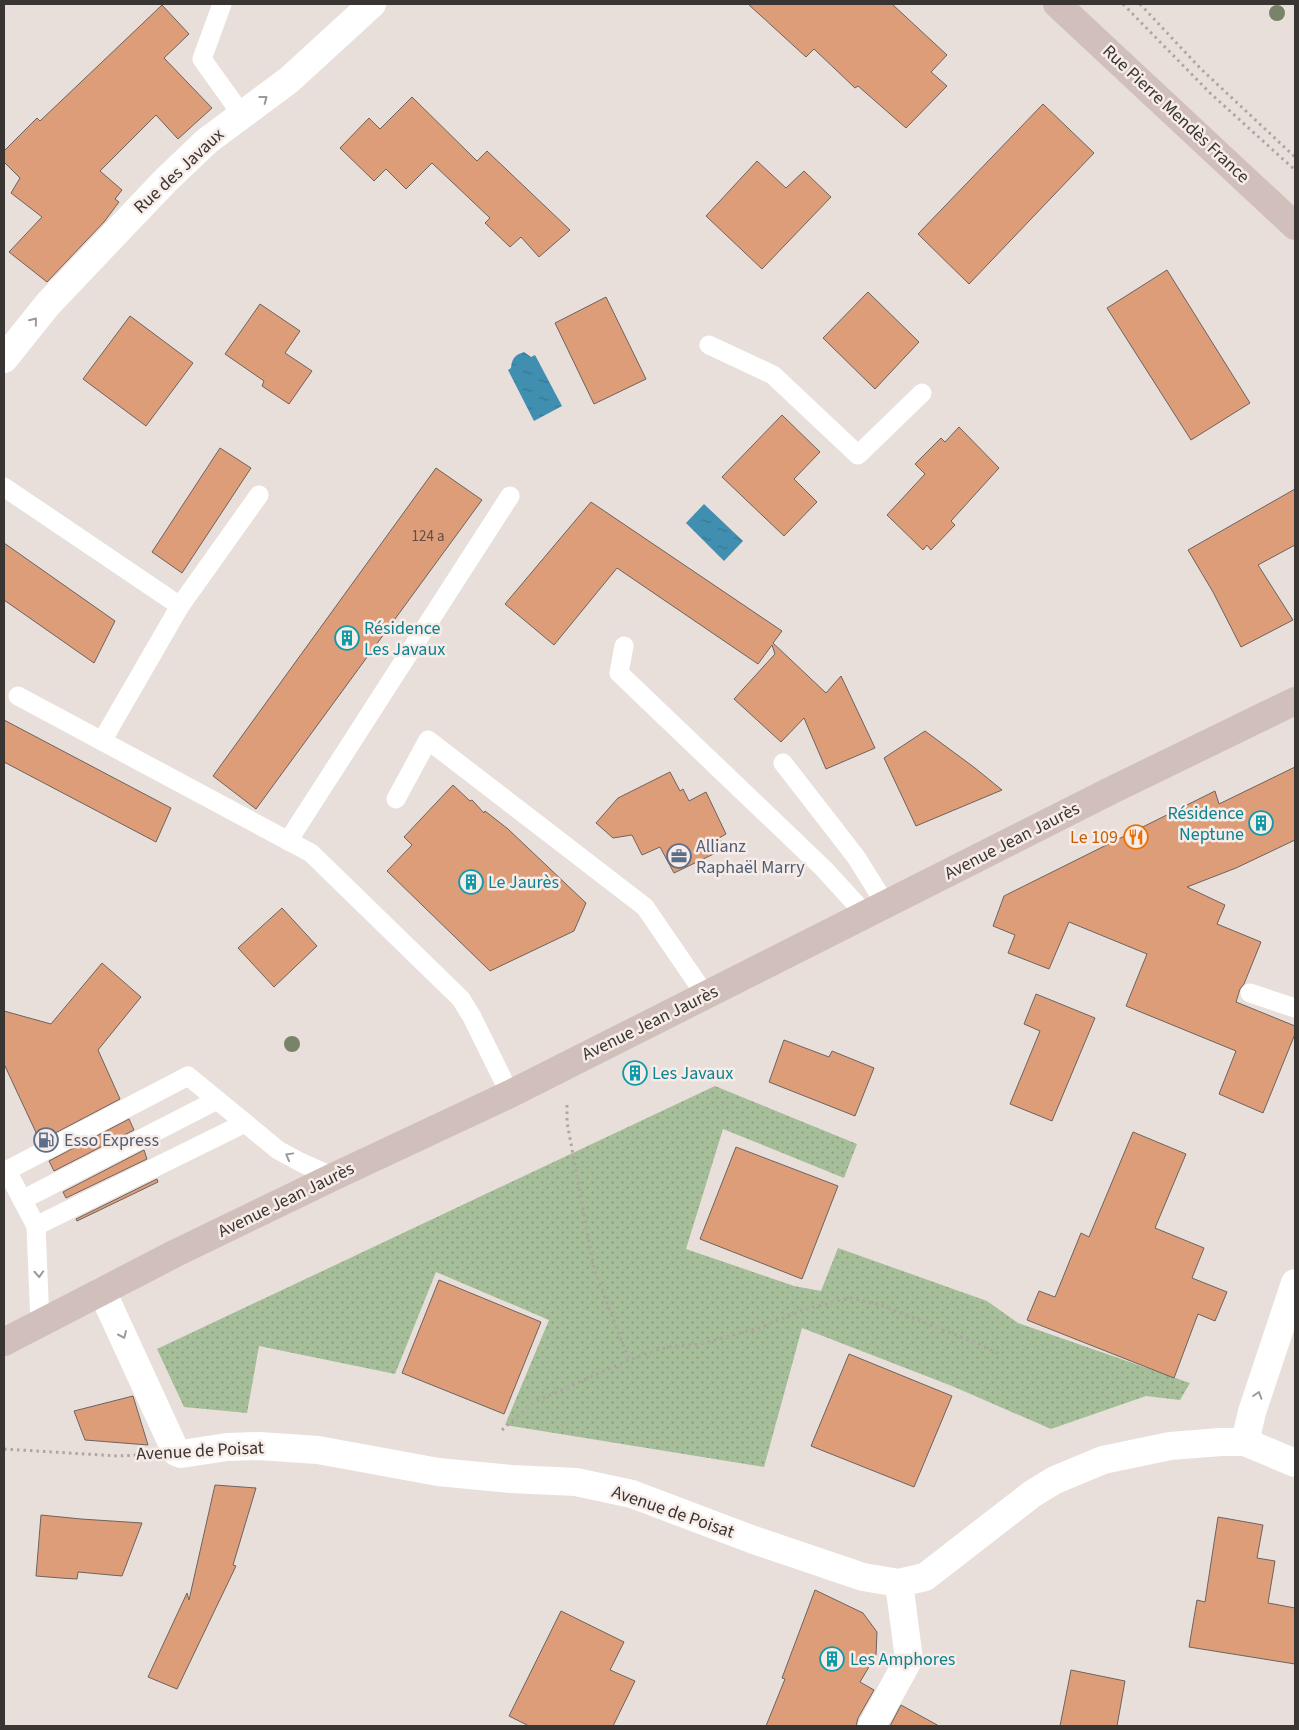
<svg xmlns="http://www.w3.org/2000/svg" width="1299" height="1730" font-family="'Source Sans 3',sans-serif">
<defs>
<pattern id="grass-dots" width="8" height="8" patternUnits="userSpaceOnUse" patternTransform="scale(1.25)"><rect width="8" height="8" fill="#a6be99"/><path d="M2 2h.1M6 6h.1" fill="none" stroke="#889b7d" stroke-width="1.8" stroke-linecap="round"/></pattern>
<pattern id="water-ripples" width="26" height="14" patternUnits="userSpaceOnUse" patternTransform="scale(1.25)"><rect width="26" height="14" fill="#408fb1"/><path d="M2 4q2-2 4 0t4 0M15 11q2-2 4 0t4 0" fill="none" stroke="#377691"/></pattern>
</defs>
<rect width="100%" height="100%" fill="#e9dfda"/>
<path fill="url(#grass-dots)" d="M715,1086L857,1144L844,1178L723,1129L686,1249L794,1286L821,1291L838,1248L987,1301L1018,1323L1190,1383L1180,1400L1146,1396L1051,1429L952,1386L802,1328L764,1467L505,1425L549,1320L436,1272L395,1374L259,1346L247,1413L184,1407L157,1349Z"/>
<g fill="url(#water-ripples)">
<path d="M524,352L531,357L535,355L562,406L534,421L508,370L511,368C512,358 515,355 524,352Z"/>
<path d="M704,504L743,541L724,561L686,523Z"/>
</g>
<g fill="#de9d79" stroke="#6c635f">
<path d="M748,4H892L947,55L931,72L947,86L906,128L858,86L855,88L814,49L806,57Z"/>
<path d="M162,5L189,34L164,58L212,108L178,139L156,115L100,171L122,190L115,199L119,202L104,222L47,282L9,252L42,217L11,193L20,178L4,162V151L37,118L40,121Z"/>
<path d="M412,97L477,161L487,151L570,230L539,257L521,237L510,247L485,223L490,218L432,163L406,189L386,169L374,181L340,148L369,118L380,129Z"/>
<path d="M1043,104L1094,153L969,284L918,234Z"/>
<path d="M757,161L786,188L804,171L831,197L762,269L706,216Z"/>
<path d="M1167,270L1250,403L1191,440L1107,308Z"/>
<path d="M868,292L919,342L875,389L823,338Z"/>
<path d="M606,297L646,379L594,404L555,323Z"/>
<path d="M260,304L300,331L285,353L312,371L289,404L262,386L264,381L225,354Z"/>
<path d="M130,316L193,363L146,426L83,379Z"/>
<path d="M782,415L820,452L794,479L817,502L784,536L722,477Z"/>
<path d="M959,427L999,468L951,521L955,525L931,550L927,545L923,550L887,515L925,474L915,464L941,438L945,442Z"/>
<path d="M220,448L251,468L182,573L152,552Z"/>
<path d="M436,468L482,500L256,809L213,776Z"/>
<path d="M1295,489V545L1258,565L1293,620L1241,647L1213,592L1188,550Z"/>
<path d="M591,502L782,631L773,643L826,693L841,676L875,748L826,769L804,718L781,742L734,699L775,654L772,645L758,664L617,568L554,645L505,604Z"/>
<path d="M4,543L115,621L94,663L4,600Z"/>
<path d="M4,720L171,808L156,842L4,762Z"/>
<path d="M925,731L975,768L1002,790L916,826L884,758Z"/>
<path d="M1295,767V840L1236,868L1187,887L1225,905L1217,924L1261,942L1244,984L1240,989L1236,1002L1295,1026V1034L1263,1113L1219,1094L1236,1051L1126,1006L1147,954L1069,922L1049,969L1008,953L1015,935L993,926L1004,896L1215,791L1219,804Z"/>
<path d="M670,772L680,791L683,789L689,801L706,792L726,834L719,838L724,849L674,873L660,847L642,855L632,835L613,838L596,823L618,798Z"/>
<path d="M453,785L470,801L472,800L484,813L485,811L508,829L586,903L574,931L490,971L387,871L412,845L404,837Z"/>
<path d="M282,908L317,946L274,987L238,948Z"/>
<path d="M102,963L141,997L98,1050L120,1099L40,1141L4,1064V1011L51,1024Z"/>
<path d="M1036,994L1095,1018L1052,1121L1010,1104L1040,1031L1024,1024Z"/>
<path d="M784,1040L829,1057L832,1051L874,1068L855,1116L769,1082Z"/>
<path d="M129,1119L134,1130L54,1171L49,1161Z"/>
<path d="M1133,1132L1186,1154L1155,1228L1204,1248L1192,1278L1227,1292L1215,1321L1198,1314L1174,1378L1027,1320L1039,1291L1055,1297L1081,1233L1089,1237Z"/>
<path d="M736,1147L838,1186L802,1279L700,1239Z"/>
<path d="M144,1150L147,1159L66,1198L63,1192Z"/>
<path d="M157,1179L158,1182L77,1221L76,1219Z"/>
<path d="M439,1280L541,1322L504,1414L402,1373Z"/>
<path d="M849,1354L952,1396L914,1487L811,1446Z"/>
<path d="M133,1396L148,1445L85,1440L74,1411Z"/>
<path d="M215,1485L256,1488L233,1565L236,1566L177,1689L148,1677L187,1593L189,1600Z"/>
<path d="M41,1515L81,1519L142,1523L122,1576L78,1572L77,1579L61,1578L36,1576Z"/>
<path d="M1218,1517L1263,1525L1257,1558L1275,1561L1268,1603L1295,1608V1664L1189,1647L1197,1600L1205,1602Z"/>
<path d="M815,1590L863,1613L877,1632L876,1655L860,1682L874,1690L858,1718L856,1726H766L785,1679L782,1678Z"/>
<path d="M561,1611L624,1642L610,1670L635,1681L613,1726H529L509,1716Z"/>
<path d="M1071,1670L1125,1681L1117,1726H1060Z"/>
<path d="M901,1705L939,1726H890Z"/>
</g>
<g fill="none" stroke-linecap="round" stroke-linejoin="round">
<g stroke="#aea6a2" stroke-width="3" stroke-dasharray="2.5 4" stroke-linecap="butt">
<path d="M1123,4L1210,93L1295,170"/>
<path d="M1140,4L1201,69L1295,157"/>
<path d="M567,1105V1122L594,1269L629,1360"/>
<path d="M502,1430L534,1402L629,1360L667,1347L700,1344L759,1328L805,1309L851,1298L881,1305L981,1345L1001,1355"/>
<path d="M4,1449L118,1456L138,1455"/>
</g>
<g stroke="#fff" stroke-width="19">
<path d="M222,4L202,59L242,115"/>
<path d="M709,345L773,375L858,455L922,393"/>
<path d="M4,487L180,606"/>
<path d="M624,646L619,673L824,869L866,915"/>
<path d="M18,696L311,853L461,999L472,1017L510,1094"/>
<path d="M102,741L180,606L259,495"/>
<path d="M783,763L856,857L886,905"/>
<path d="M396,799L428,740L645,907L706,996"/>
<path d="M288,841L510,496"/>
<path d="M1250,993L1295,1008"/>
<path d="M7,1171L36,1226L40,1324"/>
<path d="M4,1172L188,1076L278,1150L300,1162L333,1177"/>
<path d="M22,1200L217,1100"/>
<path d="M36,1226L245,1123"/>
</g>
<g stroke="#fff" stroke-width="28">
<path d="M4,359L48,304L166,180L207,141L289,80L372,4"/>
<path d="M102,1291L176,1452L181,1454L227,1447L259,1446L318,1450L438,1472L511,1479L576,1482L632,1494L751,1539L863,1577L899,1583L925,1577L1032,1494L1055,1480L1103,1460L1170,1446L1221,1442H1245L1295,1463"/>
<path d="M1245,1442L1252,1412L1295,1283"/>
<path d="M872,1726L909,1659L899,1583"/>
</g>
<g stroke="#d1bfbc" stroke-width="28">
<path d="M1057,4L1295,226"/>
<path d="M4,1342L176,1253L333,1177L510,1094L1110,791L1295,701"/>
</g>
</g>
<g fill="#798369">
<circle cx="1277" cy="13" r="8"/>
<circle cx="292" cy="1044" r="8"/>
</g>
<defs><path id="oneway-chevron" d="M-2-3.5L2.5 0L-2 3.5" fill="none" stroke-width="1.6" stroke-linecap="round" stroke-linejoin="round" transform="scale(1.25)"/></defs>
<g stroke="#9c9a99">
<use href="#oneway-chevron" transform="translate(264 99) rotate(-37)"/>
<use href="#oneway-chevron" transform="translate(34 321) rotate(-51)"/>
<use href="#oneway-chevron" transform="translate(289 1156) rotate(-151)"/>
<use href="#oneway-chevron" transform="translate(39 1274) rotate(87)"/>
<use href="#oneway-chevron" transform="translate(123 1335) rotate(66)"/>
<use href="#oneway-chevron" transform="translate(1258 1395) rotate(-72)"/>
</g>
<defs>
<g id="building-ring" transform="scale(1.25)"><circle r="9.5" fill="#f7ece7" stroke="#0f9aa8" stroke-width="1.5"/><path d="M-4-6H4V6H1V3H-1V6H-4ZM-2.5-4.3h1.7v1.8h-1.7ZM.8-4.3h1.7v1.8H.8ZM-2.5-1h1.7V.8h-1.7ZM.8-1h1.7V.8H.8Z" fill="#0f9aa8"/></g>
<g id="restaurant-ring" transform="scale(1.25)"><circle r="9.5" fill="#f7ece7" stroke="#e8710a" stroke-width="1.5"/><path d="M-5-6h1v4h1v-4h1v4h1v-4h1v5L-1.5 .5V6h-2V.5L-5-1ZM5-6V6H3V1.5H1.5Q1.5-4 5-6Z" fill="#e8710a"/></g>
<g id="office-ring" transform="scale(1.25)"><circle r="9.5" fill="#f7ece7" stroke="#5c6f8a" stroke-width="1.5"/><path d="M-6-3h4V-5.5h4V-3h4V5H-6ZM-1-4.5V-3h2v-1.5ZM-6 0V1H6V0Z" fill="#5c6f8a"/></g>
<g id="fuel-ring" transform="scale(1.25)"><circle r="9.5" fill="#f7ece7" stroke="#5c6f8a" stroke-width="1.5"/><path d="M-5.5-6h7V0h2V4h1.3V-2.5L3-4.5l.8-.8L6-3V5H2.5V1h-1V6h-7ZM-4.2-4.7v3.2H.2V-4.7Z" fill="#5c6f8a"/></g>
</defs>
<g fill-rule="evenodd">
<use href="#building-ring" x="347" y="638"/>
<use href="#building-ring" x="1261" y="823"/>
<use href="#restaurant-ring" x="1136" y="837"/>
<use href="#office-ring" x="679" y="856"/>
<use href="#building-ring" x="471" y="882"/>
<use href="#building-ring" x="635" y="1073"/>
<use href="#fuel-ring" x="46" y="1140"/>
<use href="#building-ring" x="832" y="1659"/>
</g>
<g text-anchor="middle" dominant-baseline="central" stroke-width="5" stroke-linejoin="round" paint-order="stroke">
<g font-size="15" fill="#624f44">
<text x="428" y="536">124 a</text>
</g>
<g font-size="18" fill="#393533" stroke="#f7ece7">
<text transform="translate(1176 114) rotate(43)">Rue Pierre Mendès France</text>
<text transform="translate(179 171) rotate(-43)">Rue des Javaux</text>
<text transform="translate(1012 841) rotate(-27)">Avenue Jean Jaurès</text>
<text transform="translate(650 1023) rotate(-26)">Avenue Jean Jaurès</text>
<text transform="translate(286 1200) rotate(-26)">Avenue Jean Jaurès</text>
<text transform="translate(200 1451) rotate(-3)">Avenue de Poisat</text>
<text transform="translate(673 1512) rotate(19)">Avenue de Poisat</text>
</g>
<g font-size="18" fill="#0d838f" stroke="#f7ece7" text-anchor="start">
<text x="364" y="628">Résidence<tspan x="364" dy="21">Les Javaux</tspan></text>
<text x="1244" y="813" text-anchor="end">Résidence<tspan x="1244" dy="21">Neptune</tspan></text>
<text x="488" y="882">Le Jaurès</text>
<text x="652" y="1073">Les Javaux</text>
<text x="850" y="1659">Les Amphores</text>
</g>
<g font-size="18" fill="#c56008" stroke="#f7ece7" text-anchor="end">
<text x="1118" y="837">Le 109</text>
</g>
<g font-size="18" fill="#4e5e75" stroke="#f7ece7" text-anchor="start">
<text x="696" y="846">Allianz<tspan x="696" dy="21">Raphaël Marry</tspan></text>
<text x="64" y="1140">Esso Express</text>
</g>
</g>
<rect width="1299" height="1730" fill="none" stroke="#393533" stroke-width="10"/>
</svg>
